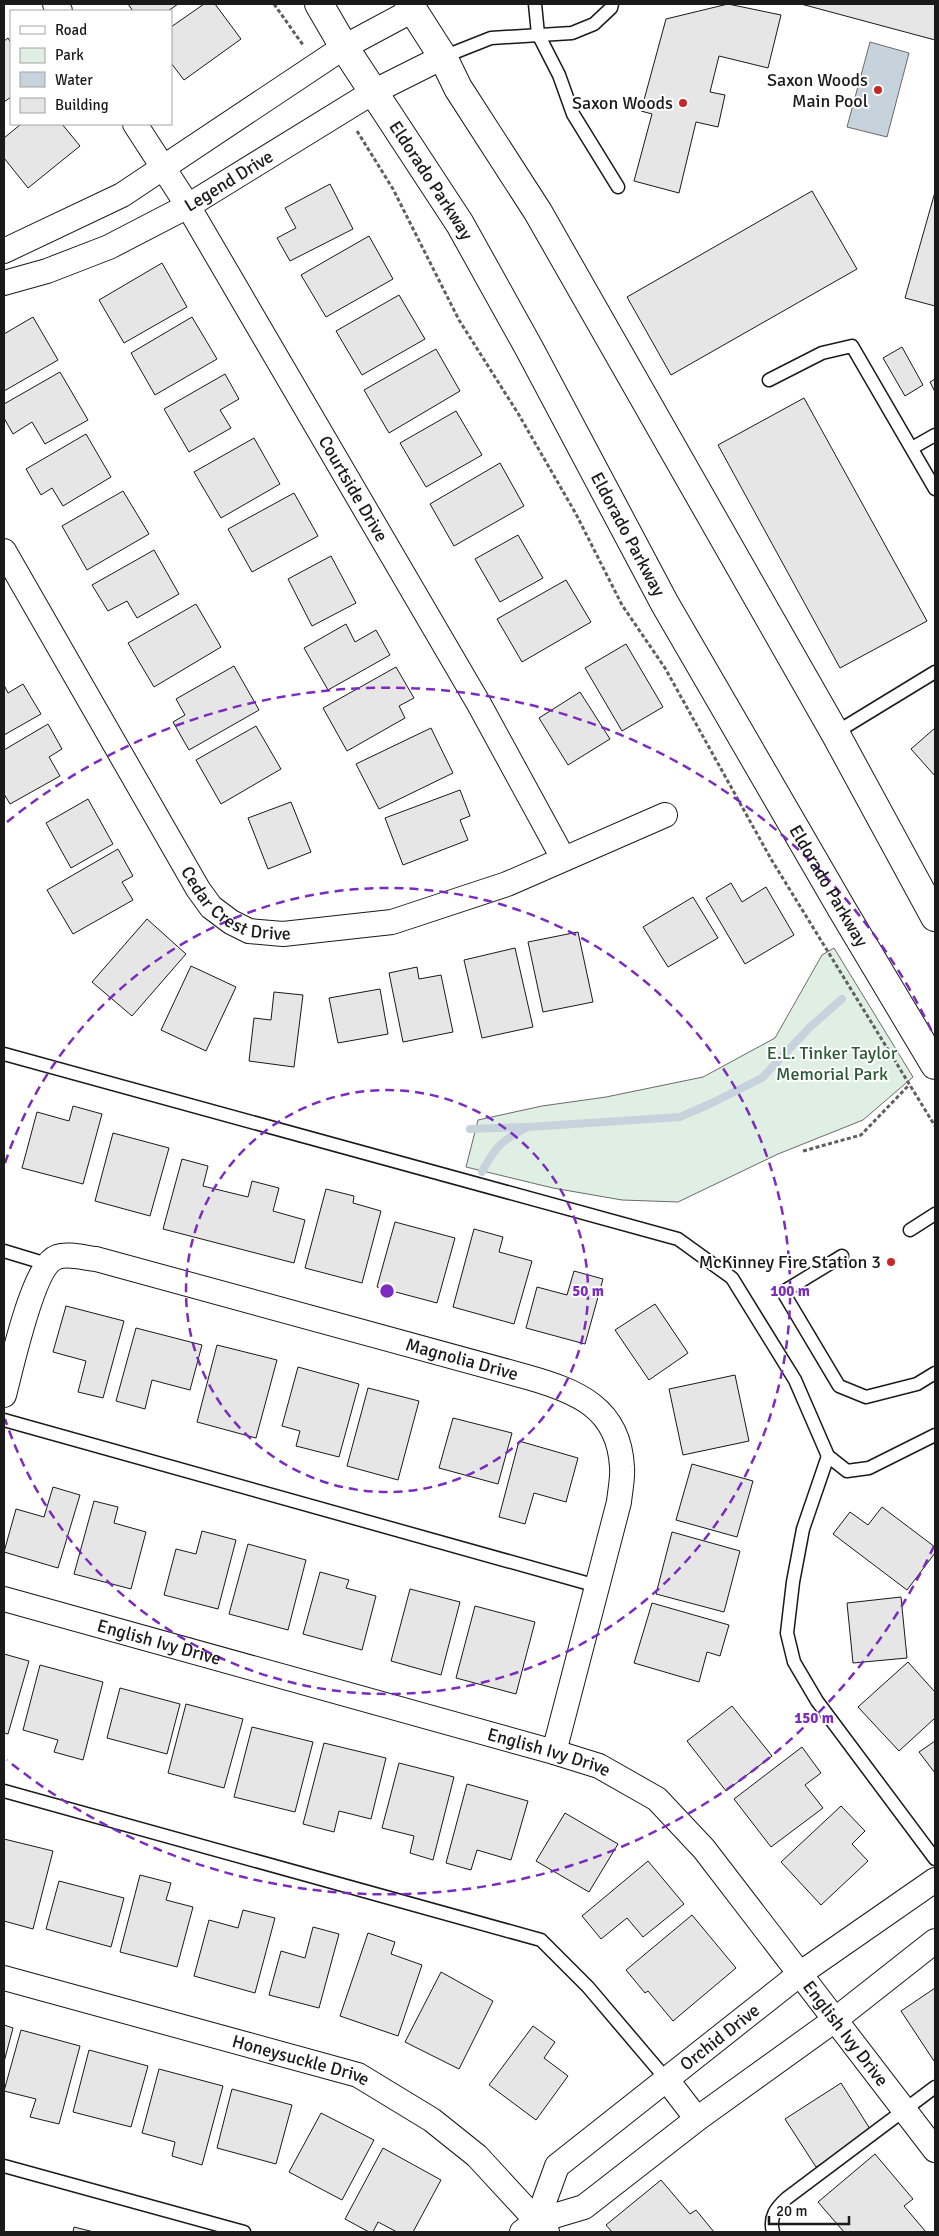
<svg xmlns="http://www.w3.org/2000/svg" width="939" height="2236" font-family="Signika,sans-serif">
<rect width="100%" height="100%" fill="#fff"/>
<path fill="#e0efe3" stroke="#6a6a6a" d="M834,948L913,1077L863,1120L778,1154L678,1202L622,1200L553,1188L466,1167L478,1120L542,1106L606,1097L703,1077L775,1038L822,955Z"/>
<path fill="#c6d2dc" stroke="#6a6a6a" d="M870,42L909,53L887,137L847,127Z"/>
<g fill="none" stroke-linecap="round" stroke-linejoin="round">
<g stroke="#c6d2dc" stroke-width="8">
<path d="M470,1129L525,1127"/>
<path d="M482,1172C494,1148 504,1138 528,1127L680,1117L712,1103L762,1078L810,1027L842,999"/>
</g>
</g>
<g fill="#e6e6e6" stroke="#1a1a1a">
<path d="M128,4H178L168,11H133Z"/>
<path d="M204,4H215L241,39L184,80L171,63V27Z"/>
<path d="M728,4L781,15L768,68L719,56L710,92L725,95L718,127L696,122L679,193L634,181L652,114L641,111L666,19Z"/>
<path d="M801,4H935V40Z"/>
<path d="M8,38L11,43V97L4,102V41Z"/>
<path d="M21,124H62L80,146L28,188L4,158V138Z"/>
<path d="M330,184L353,229L290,261L277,238L296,228L285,208Z"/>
<path d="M812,191L857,269L671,375L627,297Z"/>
<path d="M935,192V306L905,298Z"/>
<path d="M369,236L393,279L326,317L301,275Z"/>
<path d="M162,263L187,307L124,343L99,300Z"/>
<path d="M399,295L425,339L362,375L336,331Z"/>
<path d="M33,317L58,360L4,391V334Z"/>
<path d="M192,317L217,359L155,395L131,353Z"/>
<path d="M902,347L923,385L905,396L883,358Z"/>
<path d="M436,349L460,391L389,433L364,390Z"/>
<path d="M60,372L88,420L45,444L32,422L13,434L4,418V404Z"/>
<path d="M225,374L239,399L220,410L231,428L189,452L164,409Z"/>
<path d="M935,379V392L930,382Z"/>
<path d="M804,398L927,621L840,668L718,445Z"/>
<path d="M456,411L482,455L426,487L400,443Z"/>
<path d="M86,434L111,477L63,506L52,488L41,495L26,469Z"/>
<path d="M254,438L280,484L221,518L194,472Z"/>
<path d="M500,463L524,506L454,546L430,504Z"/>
<path d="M123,491L149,534L87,570L62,526Z"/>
<path d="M294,493L318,536L252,572L228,529Z"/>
<path d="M518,535L543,578L500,602L475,559Z"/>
<path d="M154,550L179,594L137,618L127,601L108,611L92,585Z"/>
<path d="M331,556L356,603L312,626L288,579Z"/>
<path d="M566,580L591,622L522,662L497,619Z"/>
<path d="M196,604L221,647L154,687L128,643Z"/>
<path d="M346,624L355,642L376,630L390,655L328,690L304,648Z"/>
<path d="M626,644L663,707L622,731L585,668Z"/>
<path d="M234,666L259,710L189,750L173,722L185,715L176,699Z"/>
<path d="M396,667L414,698L399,706L405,718L347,751L323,708Z"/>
<path d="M23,684L41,714L4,735V685L8,693Z"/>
<path d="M580,692L610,739L568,765L539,718Z"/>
<path d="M48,724L62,749L49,757L60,776L10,804L4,794V750Z"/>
<path d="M256,726L281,769L221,804L196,760Z"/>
<path d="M431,728L453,773L379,809L356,764Z"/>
<path d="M935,728V776L911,749Z"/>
<path d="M460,790L470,816L460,820L468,840L403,865L385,818Z"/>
<path d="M88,799L113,844L71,868L46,823Z"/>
<path d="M291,802L311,852L268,869L248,818Z"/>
<path d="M118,849L133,876L122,882L133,900L73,934L47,890Z"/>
<path d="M731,883L742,902L766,887L794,935L745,964L706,898Z"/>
<path d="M693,897L718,938L668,967L643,927Z"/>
<path d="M147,919L186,954L132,1016L92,982Z"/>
<path d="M578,932L593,1002L543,1012L528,942Z"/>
<path d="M515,948L533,1027L482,1038L464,960Z"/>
<path d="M191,966L236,987L206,1051L161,1030Z"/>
<path d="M417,967L419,979L441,975L453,1032L403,1042L389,973Z"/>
<path d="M380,989L388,1034L338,1043L329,998Z"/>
<path d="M274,992L303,995L294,1067L249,1061L254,1018L271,1020Z"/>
<path d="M73,1106L102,1114L83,1184L22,1168L37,1112L69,1121Z"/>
<path d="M113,1133L169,1148L150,1216L95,1201Z"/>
<path d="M182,1159L208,1166L203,1186L248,1197L252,1181L279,1188L273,1211L305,1220L294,1263L163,1229Z"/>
<path d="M326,1189L354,1196L353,1203L381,1211L362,1283L305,1268Z"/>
<path d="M395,1222L455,1238L437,1303L377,1287Z"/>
<path d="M474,1229L503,1237L499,1252L532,1261L514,1324L453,1307Z"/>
<path d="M574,1271L603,1279L585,1344L526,1328L537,1287L567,1295Z"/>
<path d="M655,1304L688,1353L649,1380L615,1330Z"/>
<path d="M66,1306L124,1321L103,1398L78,1392L86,1361L53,1352Z"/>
<path d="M136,1328L202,1345L190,1390L152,1380L145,1409L116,1401Z"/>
<path d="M217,1345L277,1360L256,1438L197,1422Z"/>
<path d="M298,1367L359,1384L339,1457L296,1446L300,1431L282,1426Z"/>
<path d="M735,1375L749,1441L683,1455L669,1389Z"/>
<path d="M368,1388L419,1401L398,1480L347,1466Z"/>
<path d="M453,1418L512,1433L498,1484L439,1468Z"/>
<path d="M519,1441L578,1458L566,1502L534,1493L525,1524L499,1517Z"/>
<path d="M692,1464L753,1481L737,1537L676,1520Z"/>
<path d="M53,1487L80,1495L58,1568L4,1552L16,1509L44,1517Z"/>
<path d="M94,1501L118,1507L114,1523L146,1532L131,1589L74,1574Z"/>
<path d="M882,1507L935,1547V1553L907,1590L833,1534L850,1512L868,1525Z"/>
<path d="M202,1531L236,1540L218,1609L164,1595L176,1549L196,1554Z"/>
<path d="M672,1532L740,1551L724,1612L656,1594Z"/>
<path d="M248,1544L306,1560L288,1630L229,1614Z"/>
<path d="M320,1572L349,1580L346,1588L376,1596L362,1650L303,1634Z"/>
<path d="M410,1589L460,1602L441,1675L391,1661Z"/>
<path d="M901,1597L907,1658L853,1663L847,1603Z"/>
<path d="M652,1603L729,1625L720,1656L707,1652L699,1682L634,1663Z"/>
<path d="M475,1606L535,1622L516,1694L456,1678Z"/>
<path d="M4,1654L29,1661L8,1734L4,1733Z"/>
<path d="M908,1662L935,1692V1718L899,1751L858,1707Z"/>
<path d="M40,1665L103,1682L83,1760L54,1752L58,1740L23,1730Z"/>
<path d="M120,1688L180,1704L167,1754L107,1738Z"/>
<path d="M186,1704L243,1719L224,1788L168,1773Z"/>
<path d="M732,1706L772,1756L726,1791L687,1741Z"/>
<path d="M252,1727L313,1742L295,1812L234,1797Z"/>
<path d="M935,1741V1773L919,1752Z"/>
<path d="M324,1743L386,1758L371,1819L339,1811L334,1832L303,1824Z"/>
<path d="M802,1747L821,1773L805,1785L823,1808L771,1847L734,1799Z"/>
<path d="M399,1763L454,1777L433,1860L410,1853L414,1836L382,1828Z"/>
<path d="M467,1784L528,1801L511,1860L477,1850L471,1870L446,1863Z"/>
<path d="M841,1806L865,1831L852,1844L868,1861L821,1905L781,1862Z"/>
<path d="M565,1813L618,1844L589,1892L536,1861Z"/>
<path d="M4,1839L53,1851L33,1929L4,1921Z"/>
<path d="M648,1861L684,1904L643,1937L627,1918L601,1939L582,1916Z"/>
<path d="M140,1875L171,1883L166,1900L193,1907L177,1967L120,1952Z"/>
<path d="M59,1881L124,1898L111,1947L46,1929Z"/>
<path d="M243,1910L275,1918L255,1993L194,1976L209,1920L238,1928Z"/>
<path d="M692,1915L736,1968L673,2021L648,1991L645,1993L626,1970Z"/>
<path d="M313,1927L339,1934L319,2008L269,1995L281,1951L305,1958Z"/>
<path d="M368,1933L395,1942L391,1954L422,1965L398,2036L340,2016Z"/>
<path d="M441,1972L493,2001L459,2069L405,2042Z"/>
<path d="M935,1988V2060L934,2061L901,2011Z"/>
<path d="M4,2025L13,2028L4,2062Z"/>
<path d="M533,2026L555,2042L544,2058L568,2076L536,2120L489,2085Z"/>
<path d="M21,2030L80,2046L59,2124L30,2117L36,2099L4,2091Z"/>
<path d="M89,2050L148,2066L131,2127L73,2112Z"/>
<path d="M159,2069L223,2086L202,2165L172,2156L175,2142L142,2133Z"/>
<path d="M841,2083L872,2132L816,2167L785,2119Z"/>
<path d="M232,2089L292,2105L276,2164L217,2148Z"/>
<path d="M321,2113L374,2140L342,2200L289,2172Z"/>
<path d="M383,2148L441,2180L413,2232H397L378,2222L373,2232H369L345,2219Z"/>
<path d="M875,2154L913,2199L904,2206L926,2232H844L818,2202Z"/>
<path d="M661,2180L690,2214L696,2210L714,2232H612L606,2225Z"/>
<path d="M74,2227L94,2232H73Z"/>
</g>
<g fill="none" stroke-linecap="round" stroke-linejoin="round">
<g stroke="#1a1a1a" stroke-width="15">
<g id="lane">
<path d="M535,4L538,34L559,75L573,114L618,187"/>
<path d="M443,57L491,38L572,33L594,24L611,8L612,4"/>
<path d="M769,380L822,353L852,346L935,489"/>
<path d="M912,448L935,435"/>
<path d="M835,733L935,672"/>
<path d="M4,1054L678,1239L732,1278L795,1380L828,1456L847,1471L869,1468L935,1435"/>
<path d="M910,1230L935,1214"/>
<path d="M4,1251L47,1264"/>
<path d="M842,1256L783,1292L839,1386L866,1397L917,1384L935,1373"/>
<path d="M4,1420L597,1586"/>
<path d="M828,1456L803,1529L793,1582L787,1633L794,1662L817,1701L935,1859"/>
<path d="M4,1791L541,1940L588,1987L667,2080"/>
<path d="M4,2166L244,2232"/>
<path d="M773,2232C769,2217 776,2208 787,2198L935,2087"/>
</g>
</g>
<g stroke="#1a1a1a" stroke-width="26">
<g id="street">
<path d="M55,4L60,11"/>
<path id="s1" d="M135,124L188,206L479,704L563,858"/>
<path d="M4,251L122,195L344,47L413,10"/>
<path id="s2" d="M4,283L47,271L109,247L188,206L373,92L443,57"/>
<path id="s3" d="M4,551L198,889L211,907L231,922L249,931L283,934L392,922L507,884L665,815"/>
<path id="s4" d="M4,1395C11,1369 33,1265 57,1257C68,1253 85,1258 96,1259L527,1377C577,1391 619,1408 622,1467C623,1478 620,1491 619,1502L554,1752"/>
<path id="s5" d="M4,1599L554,1752L599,1766L657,1799L704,1849L935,2150"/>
<path id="s6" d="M4,1978L358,2075L432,2120L477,2156L547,2232"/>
<path d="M667,2080L697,2119"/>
<path id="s7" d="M537,2221L557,2166L801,1973L935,1880"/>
<path d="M522,2232L537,2221L584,2207L697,2119L836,2019L935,1941"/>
</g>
</g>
<g stroke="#1a1a1a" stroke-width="30">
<g id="primary">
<path id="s8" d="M319,4L344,47L460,224L529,348L665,604L843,911L935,1065"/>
<path d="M409,4L443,57L458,88L538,212L835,733L935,917"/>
</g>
</g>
<g stroke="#5f5f5f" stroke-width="3" stroke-dasharray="4 2.5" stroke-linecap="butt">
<path d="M274,4L303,45"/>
<path d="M357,131L393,189L459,320L519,415L576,514L622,605L665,668L771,859L935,1126"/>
<path d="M803,1151L861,1135L909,1085"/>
</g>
<use href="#lane" stroke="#fff" stroke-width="12"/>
<use href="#street" stroke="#fff" stroke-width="24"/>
<use href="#primary" stroke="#fff" stroke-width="28"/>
</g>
<g fill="none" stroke="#7b2cbf" stroke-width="2.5" stroke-dasharray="9 6">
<circle cx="387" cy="1291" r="201"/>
<path d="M5 1163A403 403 0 1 1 5 1419"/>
<path d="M934 1546A604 604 0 0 1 7 1760M7 822A604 604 0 0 1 934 1036"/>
</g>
<g fill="#c62828" stroke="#fff" stroke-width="2">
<circle cx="878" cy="90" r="5"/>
<circle cx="683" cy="103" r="5"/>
<circle cx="891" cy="1262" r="5"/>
</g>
<g text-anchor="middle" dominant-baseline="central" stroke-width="4" stroke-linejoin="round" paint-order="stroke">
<g font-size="18" fill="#1a1a1a" stroke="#fff" text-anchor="end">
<text x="868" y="80">Saxon Woods<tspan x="868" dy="21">Main Pool</tspan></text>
<text x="673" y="103">Saxon Woods</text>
<text x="881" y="1262">McKinney Fire Station 3</text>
</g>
<g font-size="18" fill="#1a1a1a" stroke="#fff">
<text stroke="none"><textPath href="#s2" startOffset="248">Legend Drive</textPath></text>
<text stroke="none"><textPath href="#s8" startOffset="209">Eldorado Parkway</textPath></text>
<text stroke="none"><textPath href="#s1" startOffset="425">Courtside Drive</textPath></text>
<text stroke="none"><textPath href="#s8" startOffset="614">Eldorado Parkway</textPath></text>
<text stroke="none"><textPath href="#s8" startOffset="1019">Eldorado Parkway</textPath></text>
<text stroke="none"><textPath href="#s3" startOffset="432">Cedar Crest Drive</textPath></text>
<text stroke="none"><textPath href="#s4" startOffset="569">Magnolia Drive</textPath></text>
<text stroke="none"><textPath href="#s5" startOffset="161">English Ivy Drive</textPath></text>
<text stroke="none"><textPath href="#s5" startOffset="566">English Ivy Drive</textPath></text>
<text stroke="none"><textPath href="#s5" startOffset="986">English Ivy Drive</textPath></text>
<text stroke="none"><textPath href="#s7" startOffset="266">Orchid Drive</textPath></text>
<text stroke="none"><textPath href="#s6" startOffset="308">Honeysuckle Drive</textPath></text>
</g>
<g font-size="18" fill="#2b5a34" stroke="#fff">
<text x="832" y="1053">E.L. Tinker Taylor<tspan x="832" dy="21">Memorial Park</tspan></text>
</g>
</g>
<circle cx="387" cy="1291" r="8" fill="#7b2cbf" stroke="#fff" stroke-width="2.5"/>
<g font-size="15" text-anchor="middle" font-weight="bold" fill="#7b2cbf" stroke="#fff" stroke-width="4" stroke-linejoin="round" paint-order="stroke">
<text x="588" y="1296">50 m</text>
<text x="790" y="1296">100 m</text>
<text x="814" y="1723">150 m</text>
</g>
<rect width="939" height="2236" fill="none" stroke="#1a1a1a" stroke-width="10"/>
<rect x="10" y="10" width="162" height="115" fill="#ffffff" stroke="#a3a3a3"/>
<rect x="20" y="26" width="25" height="8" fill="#ffffff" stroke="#a3a3a3"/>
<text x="55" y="35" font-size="15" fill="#1a1a1a">Road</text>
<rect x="20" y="48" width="25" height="15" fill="#e0efe3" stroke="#a3a3a3"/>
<text x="55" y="60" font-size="15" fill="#1a1a1a">Park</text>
<rect x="20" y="72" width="25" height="15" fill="#c6d2dc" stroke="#a3a3a3"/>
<text x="55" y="85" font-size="15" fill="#1a1a1a">Water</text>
<rect x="20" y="98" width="25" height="15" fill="#e6e6e6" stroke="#a3a3a3"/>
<text x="55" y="110" font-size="15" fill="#1a1a1a">Building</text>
<path d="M769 2216v8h80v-8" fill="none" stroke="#1a1a1a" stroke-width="2.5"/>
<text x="776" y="2216" font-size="15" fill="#1a1a1a" stroke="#ffffff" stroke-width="4" paint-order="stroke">20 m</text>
</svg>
